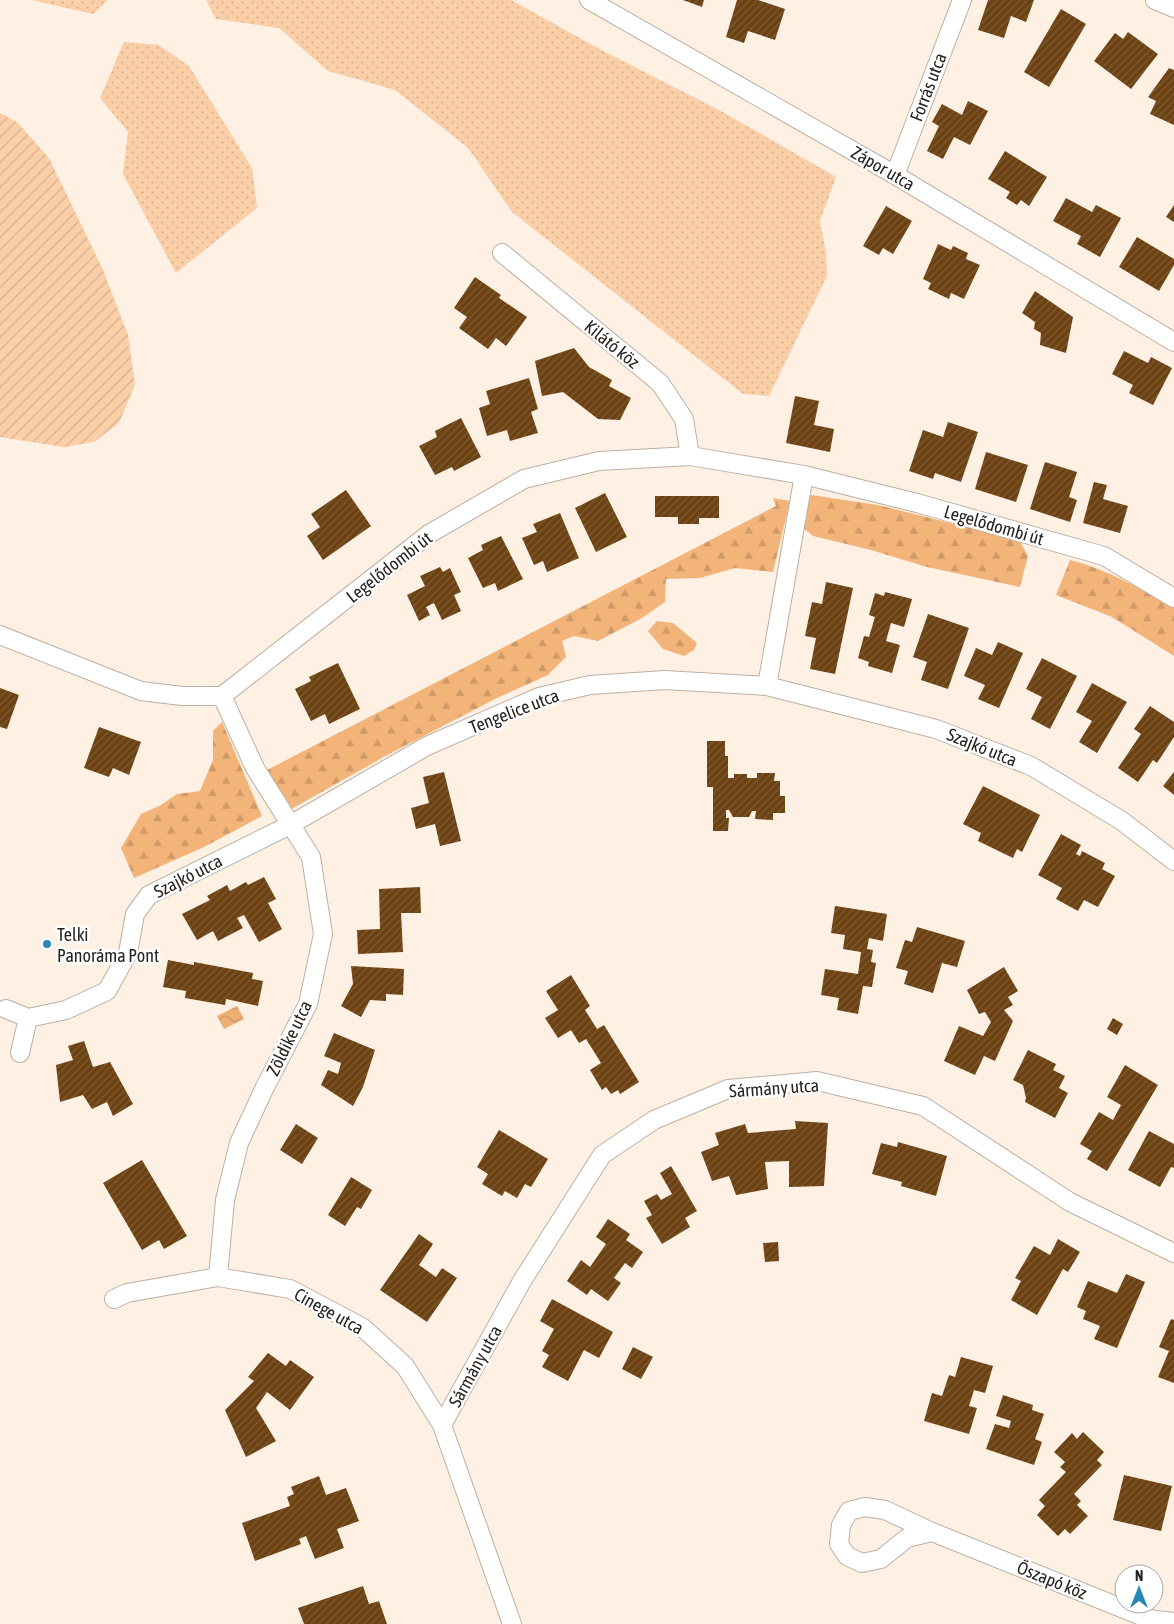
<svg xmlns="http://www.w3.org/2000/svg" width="1174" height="1624" font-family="'Asap Condensed',sans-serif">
<defs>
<pattern id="grass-dots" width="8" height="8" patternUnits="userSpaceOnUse" patternTransform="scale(1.25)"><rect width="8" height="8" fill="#facea7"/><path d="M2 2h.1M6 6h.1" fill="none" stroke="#d6b18f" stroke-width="1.8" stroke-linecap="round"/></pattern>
<pattern id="forest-firs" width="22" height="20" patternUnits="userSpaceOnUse" patternTransform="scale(1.25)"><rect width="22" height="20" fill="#f3b479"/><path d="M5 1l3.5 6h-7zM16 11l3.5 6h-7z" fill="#d09a68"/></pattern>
<pattern id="garden-furrows" width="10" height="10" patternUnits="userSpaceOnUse" patternTransform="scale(1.25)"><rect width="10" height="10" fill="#facea7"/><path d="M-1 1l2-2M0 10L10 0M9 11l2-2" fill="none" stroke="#d6b18f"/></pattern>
<pattern id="water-waves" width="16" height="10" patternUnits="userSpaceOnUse" patternTransform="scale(1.25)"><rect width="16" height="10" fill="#eeaf74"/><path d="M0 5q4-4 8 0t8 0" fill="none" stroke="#cc9664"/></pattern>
<pattern id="building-hatch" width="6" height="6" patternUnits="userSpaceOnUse" patternTransform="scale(1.25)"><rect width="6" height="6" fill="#6d4213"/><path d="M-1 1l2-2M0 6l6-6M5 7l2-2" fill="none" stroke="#7d5b35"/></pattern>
</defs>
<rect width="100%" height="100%" fill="#fff0e4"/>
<g fill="url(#grass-dots)">
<path d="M32,0H108L93,14Z"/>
<path d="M206,0H511L607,53L721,111L836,177L820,221L826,253L827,276L769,396L743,394L512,212L468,148L395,90L328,71L279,28L216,19Z"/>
<path d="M124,42L159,45L189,66L252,168L257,208L176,273L123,174L128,132L100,98Z"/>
</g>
<g fill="url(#forest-firs)">
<path d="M811,495L878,505L1019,540L1028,556L1020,587L927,567L871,550L813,536L801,526Z"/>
<path d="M773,498L790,501L773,572L735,568L700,578L666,579L665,602L642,618L598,641L574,636L562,641L566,657L548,675L497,698L389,754L286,812L267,770L776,506Z"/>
<path d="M1070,560C1107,569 1141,589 1174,608V656L1112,617L1056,595Z"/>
<path d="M657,621L673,623L697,643L694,650L684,656L663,649L648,631Z"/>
<path d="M222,722L262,816L204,847L134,878L121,848L141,814L161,805L177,794L200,791L213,760V731Z"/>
</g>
<path fill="url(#garden-furrows)" d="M0,113L17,122L49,158L103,270L128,335L135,385L119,423L94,442L64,447L0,437Z"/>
<path fill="url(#water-waves)" d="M237,1006L244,1019L224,1029L217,1016Z"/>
<g fill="url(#building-hatch)">
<path d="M683,0H704L702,7Z"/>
<path d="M737,0H758L785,9L775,40L748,31L744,43L726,37Z"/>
<path d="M988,0H1034L1026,22L1011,16L1004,38L978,30Z"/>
<path d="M1061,9L1086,24L1049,87L1024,72Z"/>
<path d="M1128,32L1158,54L1131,89L1094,61L1115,33L1123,39Z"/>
<path d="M1169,68L1174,70V125L1150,114L1156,101L1148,97Z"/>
<path d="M968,101L988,111L970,145L954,137L943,159L927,151L939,126L932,122L942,104L962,115Z"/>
<path d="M1005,151L1047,177L1029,206L1021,200L1017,205L1006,198L1010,192L988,179Z"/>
<path d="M1066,198L1092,212L1096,205L1121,218L1100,257L1077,244L1081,236L1053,221Z"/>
<path d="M1174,205V222L1166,217Z"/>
<path d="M886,206L912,221L893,254L883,248L879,255L863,246Z"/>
<path d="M1137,237L1174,259V265L1159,291L1119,267Z"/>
<path d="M938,244L951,250L953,246L968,253L966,259L980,265L964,299L951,293L949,299L928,289L931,283L923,279Z"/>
<path d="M475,277L501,295L499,298L527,317L506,346L496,338L488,349L459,328L467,317L454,308Z"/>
<path d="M1035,291L1073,317L1066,353L1040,345L1041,333L1034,329L1035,322L1022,313Z"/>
<path d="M574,348L589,367L612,380L609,386L631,398L620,420L598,419L563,392L542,396L535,361Z"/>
<path d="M1124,351L1148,363L1151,357L1172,368L1153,405L1129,393L1133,385L1112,374Z"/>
<path d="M529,378L538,409L531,412L538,433L510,441L507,430L487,436L479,408L490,404L486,391Z"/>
<path d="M795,396L819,401L814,425L834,429L830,452L786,443Z"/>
<path d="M461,418L481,457L454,471L452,467L435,475L419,446L437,437L435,431Z"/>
<path d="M948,422L978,432L961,482L935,473L933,479L909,471L923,430L943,437Z"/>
<path d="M986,452L1028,465L1016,502L975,489Z"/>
<path d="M1045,462L1077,472L1069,497L1077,500L1070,522L1030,509Z"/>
<path d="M1094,482L1107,485L1103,499L1128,506L1120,533L1083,523Z"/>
<path d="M346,490L371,526L323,560L307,536L320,527L311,514Z"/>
<path d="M605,493L627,537L596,552L575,508Z"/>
<path d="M655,496H719V518H699V524H678V517H655Z"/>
<path d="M560,513L579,558L547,572L543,561L534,565L522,538L537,532L533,524Z"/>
<path d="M501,536L523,579L498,591L495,583L483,588L468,558L483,550L481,545Z"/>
<path d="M440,567L443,572L450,568L461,592L454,595L461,611L442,620L434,603L426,607L430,615L419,621L407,595L425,586L420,576Z"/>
<path d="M826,582L853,588L835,674L810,669L816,638L805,636L812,602L822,604Z"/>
<path d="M885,592L912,599L904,627L891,623L886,641L900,645L892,673L868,666L869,662L858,658L864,636L869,637L875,617L869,615L875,593L884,596Z"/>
<path d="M928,614L969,628L948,689L921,680L927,662L913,657Z"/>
<path d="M998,642L1023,653L999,708L978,699L985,685L964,676L976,648L992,655Z"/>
<path d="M1042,658L1077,676L1050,729L1031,719L1042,697L1026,689Z"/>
<path d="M338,663L360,709L329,724L325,714L311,721L295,689L311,681L309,677Z"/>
<path d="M1092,683L1127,702L1097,753L1079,742L1092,721L1076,712Z"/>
<path d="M0,688L19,695L7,729L0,727Z"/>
<path d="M1150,706L1174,722V737L1157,763L1153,760L1138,782L1118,768L1141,734L1134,729Z"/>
<path d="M99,727L141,742L129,775L113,768L109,777L84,768Z"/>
<path d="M707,741H725V756H728V778H734V774H747V778H757V773H775L774,781H780V796H785V813H773V820L755,819L756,811H752L749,817H733L729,810H726V818H729L728,831H713V787H707Z"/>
<path d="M444,772L461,841L440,846L435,824L416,829L411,808L429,803L423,777Z"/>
<path d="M1174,772V795L1163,786Z"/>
<path d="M983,786L1040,815L1022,852L1017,849L1013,858L978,841L981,833L963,824Z"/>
<path d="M1061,834L1081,845L1076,854L1080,856L1082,851L1105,863L1102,869L1115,876L1098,907L1084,900L1078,911L1056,899L1062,888L1038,875Z"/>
<path d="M264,877L276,899L268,903L282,929L259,942L244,915L237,918L243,928L218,941L213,931L197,940L182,914L210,900L207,896L227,885L230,891L246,882L248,885Z"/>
<path d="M420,887L421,913H401L403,952L358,954L357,930L380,929L379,889Z"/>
<path d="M835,906L887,914L883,941L869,938L867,949L873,950L871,962L876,963L872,987L863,986L858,1014L837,1010L839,998L821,995L825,969L858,974L861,952L843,949L845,935L831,933Z"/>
<path d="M917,927L965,941L957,967L942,963L933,993L904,984L908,971L896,968L905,940L912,942Z"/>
<path d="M168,960L194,965V962L253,973L252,979L263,981L258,1006L226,999L225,1005L185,998L186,991L163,987Z"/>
<path d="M351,966L404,969L403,995L386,994V1001L370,1000L361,1017L341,1006L353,984Z"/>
<path d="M1004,967L1018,991L1008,997L1013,1005L1004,1010L1013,1021L995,1061L984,1056L975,1075L944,1061L959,1026L983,1036L991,1022L985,1012L979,1014L967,990Z"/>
<path d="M571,975L590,1006L585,1010L597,1029L604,1025L639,1082L620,1094L618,1090L611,1094L606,1087L602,1090L590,1070L601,1063L586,1039L579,1043L571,1030L558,1038L545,1018L558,1010L546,991Z"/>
<path d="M1113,1018L1123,1024L1117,1035L1107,1029Z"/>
<path d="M334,1033L375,1050L363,1087L353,1106L321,1085L328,1070L338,1074L341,1063L324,1056Z"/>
<path d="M84,1041L93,1067L110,1062L133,1104L113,1116L107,1102L92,1109L83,1095L60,1102L56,1065L73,1060L68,1046Z"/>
<path d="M1028,1050L1056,1064L1053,1070L1065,1076L1059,1088L1068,1093L1055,1118L1025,1102L1026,1098L1023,1085L1013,1080Z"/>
<path d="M1125,1065L1158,1085L1107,1171L1087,1159L1092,1151L1080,1144L1099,1112L1113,1120L1121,1105L1107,1097Z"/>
<path d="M795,1121L828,1123L824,1186L789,1187V1161L765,1162L768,1189L736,1195L729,1176L712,1181L701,1152L719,1145L715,1133L745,1124L748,1133L796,1129Z"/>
<path d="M296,1124L318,1138L302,1164L280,1150Z"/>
<path d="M499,1130L548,1159L531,1187L525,1184L517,1198L505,1191L502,1196L482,1184L488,1174L477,1167Z"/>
<path d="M1149,1131L1174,1144V1168L1171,1167L1160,1187L1128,1170Z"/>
<path d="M898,1142L947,1156L936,1196L901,1186L902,1182L872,1174L881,1143L897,1147Z"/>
<path d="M142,1160L187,1236L164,1249L159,1240L142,1250L103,1183Z"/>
<path d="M671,1166L697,1211L685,1218L690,1227L662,1244L646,1218L652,1215L644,1201L657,1194L661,1200L672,1194L660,1173Z"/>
<path d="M351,1177L372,1190L361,1209L357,1207L345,1226L328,1215Z"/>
<path d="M608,1219L630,1234L626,1240L643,1252L632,1268L625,1263L614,1278L621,1283L608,1301L591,1289L587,1295L567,1281L581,1260L590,1267L606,1244L596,1237Z"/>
<path d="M419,1234L433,1244L419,1265L436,1277L442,1268L457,1278L427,1322L380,1290Z"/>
<path d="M1058,1239L1080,1252L1068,1272L1063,1269L1037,1315L1011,1300L1021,1281L1015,1278L1034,1246L1050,1255Z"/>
<path d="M778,1242L779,1261L765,1262L763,1243Z"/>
<path d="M1126,1274L1145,1282L1117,1348L1094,1339L1100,1326L1083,1319L1086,1311L1077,1307L1088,1281L1117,1293Z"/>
<path d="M552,1299L613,1332L599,1358L584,1350L568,1381L542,1367L549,1355L542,1351L554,1329L540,1321Z"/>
<path d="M1171,1319L1174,1320V1383L1158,1377L1169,1351L1159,1347Z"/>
<path d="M633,1347L653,1357L641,1379L622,1369Z"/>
<path d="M268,1353L286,1366L290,1360L314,1377L290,1410L267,1392L256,1408L276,1441L246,1457L225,1410L254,1381L248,1377Z"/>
<path d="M961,1357L993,1366L985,1393L974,1390L969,1406L977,1408L969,1434L924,1421L932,1393L942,1396L949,1375L955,1377Z"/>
<path d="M1003,1395L1033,1405L1032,1410L1044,1414L1035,1439L1042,1442L1034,1465L986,1449L995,1424L1009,1428L1011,1421L996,1416Z"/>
<path d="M1083,1432L1104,1452L1097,1460L1102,1465L1074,1494L1081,1501L1077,1505L1088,1516L1070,1534L1065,1529L1058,1536L1037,1515L1045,1506L1039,1500L1066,1472L1060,1467L1065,1462L1054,1452L1072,1433L1077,1439Z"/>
<path d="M1124,1475L1172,1486L1161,1531L1113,1520Z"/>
<path d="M319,1476L326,1495L346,1488L359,1521L337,1529L344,1548L315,1559L306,1536L299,1539L301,1544L255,1561L242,1523L290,1506L287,1497L294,1494L291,1487Z"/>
<path d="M363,1586L369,1604L379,1601L387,1624H304L298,1608Z"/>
</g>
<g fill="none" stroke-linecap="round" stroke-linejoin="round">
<g stroke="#bcafa3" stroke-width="20">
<g id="minor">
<path d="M589,0L895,175L1174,342"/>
<path d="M1155,0L1174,8"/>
<path d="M895,175L962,0"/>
<path d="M502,253L660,383L684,419L690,456"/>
<path d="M0,635L141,691L182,696H222L429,534L524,479L599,461L690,456L804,475L917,503L1104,556L1174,598"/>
<path d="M767,686L804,475"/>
<path d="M6,1009L28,1018L66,1010L107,991L128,953L135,914L149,895L290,825L427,746L539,697L590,685L665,680L767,686L936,729L1031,766L1122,821L1174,861"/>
<path d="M20,1053L28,1018"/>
<path d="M218,1277L225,1200L239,1143L265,1087L308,1004L323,934L311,857L255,768L222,696"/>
<path d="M114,1299L127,1293L218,1277L290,1289L362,1327L405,1366L442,1425L512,1624"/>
<path d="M442,1425L522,1281L602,1155L654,1120L728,1089L817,1081L923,1106L1070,1202L1174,1253"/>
<path d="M932,1532L907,1538L881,1559L862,1563L847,1556L839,1544L841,1525L849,1511L865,1507L885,1510L932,1532L1149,1619L1174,1622"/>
</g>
</g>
<use href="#minor" stroke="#fff" stroke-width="18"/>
</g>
<circle fill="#2786b2" stroke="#fff" stroke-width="2" cx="47" cy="944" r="5"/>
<g text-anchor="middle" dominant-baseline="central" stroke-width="5" stroke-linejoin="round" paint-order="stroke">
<g font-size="18" fill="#28231e" stroke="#fff">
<text transform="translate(928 87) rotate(-69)">Forrás utca</text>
<text transform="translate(883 168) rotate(30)">Zápor utca</text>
<text transform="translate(612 344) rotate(39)">Kilátó köz</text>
<text transform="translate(994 525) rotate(16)">Legelődombi út</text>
<text transform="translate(389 567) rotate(-38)">Legelődombi út</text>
<text transform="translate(514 711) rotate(-21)">Tengelice utca</text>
<text transform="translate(982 747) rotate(22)">Szajkó utca</text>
<text transform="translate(188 876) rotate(-27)">Szajkó utca</text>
<text transform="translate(289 1038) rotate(-64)">Zöldike utca</text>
<text transform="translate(774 1088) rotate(-4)">Sármány utca</text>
<text transform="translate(329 1311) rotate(29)">Cinege utca</text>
<text transform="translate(475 1366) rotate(-61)">Sármány utca</text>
<text transform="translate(1052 1580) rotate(22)">Őszapó köz</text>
</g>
<g font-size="18" fill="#28231e" stroke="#fff" text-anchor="start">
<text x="57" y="934">Telki<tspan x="57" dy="21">Panoráma Pont</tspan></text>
</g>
</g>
<g transform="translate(1139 1589)"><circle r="24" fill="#ffffff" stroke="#a9a7a5"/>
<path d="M0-4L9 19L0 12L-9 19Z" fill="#2786b2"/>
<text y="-8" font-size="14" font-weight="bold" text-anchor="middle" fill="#28231e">N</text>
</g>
</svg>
